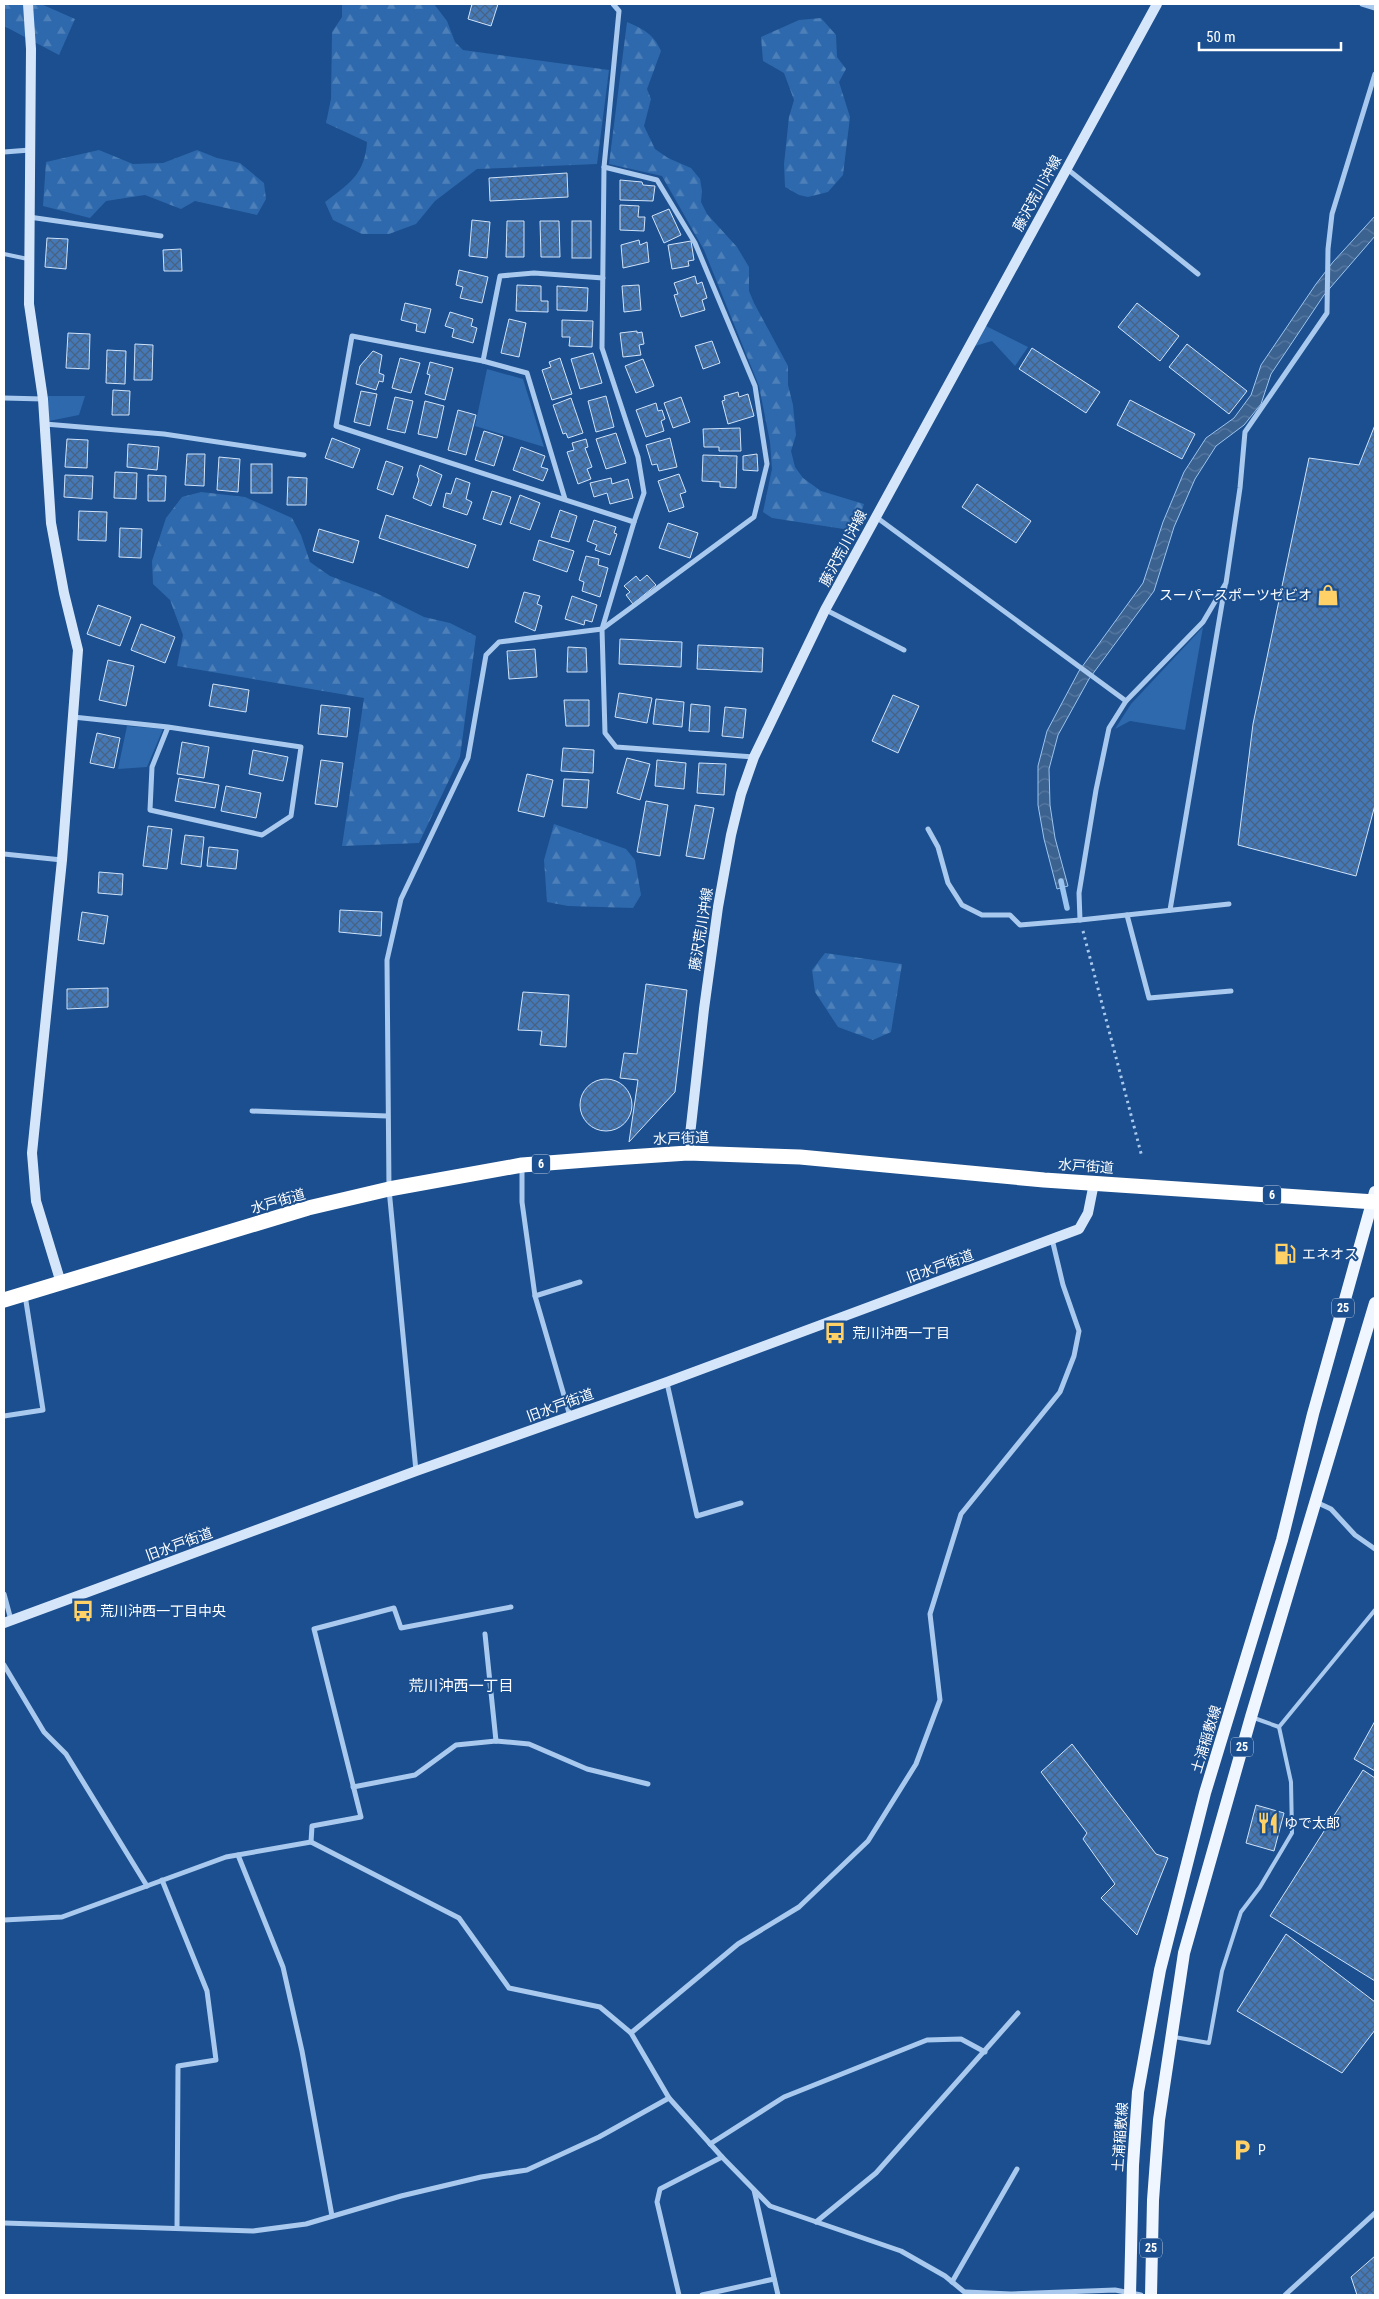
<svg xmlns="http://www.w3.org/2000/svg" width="1379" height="2299" font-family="'Roboto Condensed','Noto Sans JP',sans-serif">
<defs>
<pattern id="forest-firs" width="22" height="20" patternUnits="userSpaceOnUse" patternTransform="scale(1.25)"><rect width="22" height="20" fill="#2e69ad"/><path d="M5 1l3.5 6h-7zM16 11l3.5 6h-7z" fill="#4d80b9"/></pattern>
<pattern id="water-waves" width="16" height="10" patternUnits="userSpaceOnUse" patternTransform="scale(1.25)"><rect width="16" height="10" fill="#3c6290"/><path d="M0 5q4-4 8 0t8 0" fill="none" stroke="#597aa1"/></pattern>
<pattern id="building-cross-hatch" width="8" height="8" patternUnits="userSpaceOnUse" patternTransform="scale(1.25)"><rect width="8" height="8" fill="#4478b7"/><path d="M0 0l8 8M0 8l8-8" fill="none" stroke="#486282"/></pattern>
</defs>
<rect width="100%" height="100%" fill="#1b4f8f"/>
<g fill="#2e69ad">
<path d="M984,325L1028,347L1015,366L992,341L975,346Z"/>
<path d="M487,369L523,379L544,447L475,426Z"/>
<path d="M48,396H85L79,415L49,421Z"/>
<path d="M1203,627L1185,730L1130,721L1115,729L1131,704Z"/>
<path d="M127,726L163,729L147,767L118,769Z"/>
</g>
<g fill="url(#forest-firs)">
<path d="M4,4H41L75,19L59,55L4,26Z"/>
<path d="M342,4H434L447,21L455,42L463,50L609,70L597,164L477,169L435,201L416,224L389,234H362L333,220L325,202C349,184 365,174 367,142L326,123L331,99L332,32L342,17Z"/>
<path d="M821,18L836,35L837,57L846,69L839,82L850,117L843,175L828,192L808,197L799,195L785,187L784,164L789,117L794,100L784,73L763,61L761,37L799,20Z"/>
<path d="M627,22C643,29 654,34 661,51L647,89L651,99L644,126L655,149L668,158L691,168L700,179L702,191L701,202L707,214L737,247L749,267V291L754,303L788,366V385L793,405L796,435L791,451L795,467L803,478L821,491L864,504L857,526L850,530L772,518L763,512L772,469L770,442L759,386L704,250L662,176L609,164Z"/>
<path d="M99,150L133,164L163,163L197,150L217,158L240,163L264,183L266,199L257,215L195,201L181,209L145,195L106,201L90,218L43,206L46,162Z"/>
<path d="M201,492L245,497L292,518L301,535L310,562L330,576L376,593L424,617L450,623L476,636L460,757L419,843L342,846L364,698L177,666L183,635L170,600L153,584L152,561L166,518L182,497Z"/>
<path d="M554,824L626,849L635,860L641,895L633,908L568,906L547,902L544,860Z"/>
<path d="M825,953L902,964L891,1032L873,1040L838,1027L815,992L812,970Z"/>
</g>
<path fill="url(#water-waves)" stroke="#9cc4f0" d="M1375,216V236L1324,295L1271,374L1261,404L1244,425L1216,446L1195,479L1174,527L1154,591L1089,679L1058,735L1049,769L1050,805L1055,838L1068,886L1057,889L1044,839L1038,805V766L1047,731L1079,671L1143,583L1163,522L1184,472L1206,438L1234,418L1251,395L1261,365L1316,284L1333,262Z"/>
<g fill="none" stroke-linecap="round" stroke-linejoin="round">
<path stroke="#9cc4f0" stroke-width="5.5" d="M1061,881L1067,908"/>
</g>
<g fill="url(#building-cross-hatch)" stroke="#cfe3fa">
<path d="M472,4H498L491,26L468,19Z"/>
<path d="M567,173L568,197L490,201L489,178Z"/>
<path d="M620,180L642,182L643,185L655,186L653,201L620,200Z"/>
<path d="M620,205L639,206L638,217H645L644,231L620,230Z"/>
<path d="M669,209L681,235L664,243L652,216Z"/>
<path d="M472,220L490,222L487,258L469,256Z"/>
<path d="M507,221H524V257H506Z"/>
<path d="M540,221H559L560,257H541Z"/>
<rect x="572" y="221" width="19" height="37"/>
<path d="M47,238L68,239L66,269L45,267Z"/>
<path d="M639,240L640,245L647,242L649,262L623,268L621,245Z"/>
<path d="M691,241L694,260L688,261L689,266L672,269L668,245Z"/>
<path d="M181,249L182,271H164L163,250Z"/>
<path d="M459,270L488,277L482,303L460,298L463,287L456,285Z"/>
<path d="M695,276L697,284L702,282L707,298L702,300L705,310L681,317L674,295L678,294L674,283Z"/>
<path d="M517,285L541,286V301H548V312L516,311Z"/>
<path d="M639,285L641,310L624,312L622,286Z"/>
<path d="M557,286L588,288L587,311L557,310Z"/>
<path d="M405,303L431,309L425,333L416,331L417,324L401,320Z"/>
<path d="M1137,303L1179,336L1160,361L1118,327Z"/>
<path d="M450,312L473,319L471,326L477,328L473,343L452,337L454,329L445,326Z"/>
<path d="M509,319L526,323L519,357L501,353Z"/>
<path d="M562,320L593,321L592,347L569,346L570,337H562Z"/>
<path d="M637,331V333L642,332L644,344L639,345L641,355L623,357L620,333Z"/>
<path d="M68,333L90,334L89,369L66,368Z"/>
<path d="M712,341L720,363L703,369L695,346Z"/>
<path d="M135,344L153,345L152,380H134Z"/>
<path d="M1187,344L1247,391L1229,414L1169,367Z"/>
<path d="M1032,348L1100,392L1086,413L1019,369Z"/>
<path d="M107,350L126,351L125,384L106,383Z"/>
<path d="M373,351L382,355L379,373L384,375L383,382L379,381L376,390L356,384L360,366Z"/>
<path d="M593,353L602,383L580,389L571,359Z"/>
<path d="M400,358L420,363L411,393L392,388Z"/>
<path d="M560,358L572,394L552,400L542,370L551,367L549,362Z"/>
<path d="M643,359L654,386L636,393L625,366Z"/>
<path d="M430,362L453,368L445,400L425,394L430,375L427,374Z"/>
<path d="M113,390L130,391L129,415H112Z"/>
<path d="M361,391L377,394L370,426L354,422Z"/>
<path d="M738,392L739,397L748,394L754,416L728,424L722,401L725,400L724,396Z"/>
<path d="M606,396L614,427L596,432L588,401Z"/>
<path d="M395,397L413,401L405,433L387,429Z"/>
<path d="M681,397L690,422L673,428L664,403Z"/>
<path d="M571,398L583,433L568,438L566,433L563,434L553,405Z"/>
<path d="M1130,400L1195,434L1182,459L1117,425Z"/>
<path d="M425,401L444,406L437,438L418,434Z"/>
<path d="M656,403L658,411L662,410L665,419L661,421L664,431L646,437L636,410Z"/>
<path d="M458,410L476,415L466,455L448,450Z"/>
<path d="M1375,425V805L1356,876L1238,845L1253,724L1309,458L1359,465Z"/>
<path d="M740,428L741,451H719V447H704L703,429Z"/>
<path d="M484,431L503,437L494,466L475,460Z"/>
<path d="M616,433L626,463L606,469L596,439Z"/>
<path d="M332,438L360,449L353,468L325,458Z"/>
<path d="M670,438L677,467L659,471L657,464L652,465L646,445Z"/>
<path d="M67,439L88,440L87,468L65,467Z"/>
<path d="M586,439L588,447L585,448L592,467L587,469L591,479L578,484L567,452L574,450L572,443Z"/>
<path d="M128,444L159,447L157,470L127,467Z"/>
<path d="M521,447L545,456L541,467L548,469L543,481L513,470Z"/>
<path d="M187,454H205L204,486L185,485Z"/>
<path d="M757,454L758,471L743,470V456Z"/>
<path d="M703,455L737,456L736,488L720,487V482L702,481Z"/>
<path d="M219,457L240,459L238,492L217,490Z"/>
<path d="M386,461L403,467L393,495L377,489Z"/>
<rect x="251" y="464" width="21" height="29"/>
<path d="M420,465L442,475L431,506L413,498L419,480L417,475Z"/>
<path d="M115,472L137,473L136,499L114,498Z"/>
<path d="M679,474L686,492L680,494L684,507L669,512L658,481Z"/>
<path d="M65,475L93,476L92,499L64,497Z"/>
<path d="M148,475L166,476L165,501H148Z"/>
<path d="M288,477L307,478L306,505H287Z"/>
<path d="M456,478L470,483L466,499L472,502L467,515L443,507L446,493L451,494Z"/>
<path d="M611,478L612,484L628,479L633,498L610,504L607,493L594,497L590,483Z"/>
<path d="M977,484L1031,521L1016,543L962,507Z"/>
<path d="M492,491L511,497L501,525L483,519Z"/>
<path d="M520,495L540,503L530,530L510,523Z"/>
<path d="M560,510L577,516L569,542L551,537Z"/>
<path d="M79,511L107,512L106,541L78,540Z"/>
<path d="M386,515L476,545L468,568L379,538Z"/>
<path d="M594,520L616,527L614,533L617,534L610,555L595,550L597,545L587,541Z"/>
<path d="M668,523L698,533L690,558L659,548Z"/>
<path d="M120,528L142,529L141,558L119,557Z"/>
<path d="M319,529L359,541L353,563L313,551Z"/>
<path d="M539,540L574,551L567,572L533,560Z"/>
<path d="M586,556L599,559L598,565L608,568L600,597L582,591L584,582L579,580Z"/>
<path d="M647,575L656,585L633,604L626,595L630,592L624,586L636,576L640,581Z"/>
<path d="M524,592L540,596L537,604L542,606L535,631L515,622Z"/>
<path d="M572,596L597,605L592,622L585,620L584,625L565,619Z"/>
<path d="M98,605L131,617L120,646L87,634Z"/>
<path d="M141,624L175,637L165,663L131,650Z"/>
<path d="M620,639L682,642L681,667L619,664Z"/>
<path d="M698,645L763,648L762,672L697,669Z"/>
<path d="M568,647L586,648L587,672H567Z"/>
<path d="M535,649L537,677L509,679L507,651Z"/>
<path d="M108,660L134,666L126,706L99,700Z"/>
<path d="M213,684L249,690L246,712L209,706Z"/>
<path d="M619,693L652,698L647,723L615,717Z"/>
<path d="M893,695L919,706L898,753L872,741Z"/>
<path d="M656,699L684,702L682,727L653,724Z"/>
<path d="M564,700H589V726H566Z"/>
<path d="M691,704L710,706L709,732L689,731Z"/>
<path d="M321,705L350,708L347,737L318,734Z"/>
<path d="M725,707L746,709L743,738L722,736Z"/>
<path d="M97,733L120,738L114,768L90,763Z"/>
<path d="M182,742L209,747L204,778L177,774Z"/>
<path d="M563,748L594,750L593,773L561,771Z"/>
<path d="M253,750L288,757L283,781L249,774Z"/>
<path d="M627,758L650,764L640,800L617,793Z"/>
<path d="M321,760L343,763L337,807L315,804Z"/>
<path d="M657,760L686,763L684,789L655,786Z"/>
<path d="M699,763L726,764L724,795L697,793Z"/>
<path d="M527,774L553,780L544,817L518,811Z"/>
<path d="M179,778L219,785L215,808L175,801Z"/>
<path d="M564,779L589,780L587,808L562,806Z"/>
<path d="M226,786L261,793L256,818L221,811Z"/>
<path d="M646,801L668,805L660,856L637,852Z"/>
<path d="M695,805L714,808L704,859L686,856Z"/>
<path d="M148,826L172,829L167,869L143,866Z"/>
<path d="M185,835L204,837L201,867L181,864Z"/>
<path d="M209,847L238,850L236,869L207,866Z"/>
<path d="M99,872L123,874L122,895L98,893Z"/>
<path d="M340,910L382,912L381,936L339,932Z"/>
<path d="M82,912L108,916L104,944L78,940Z"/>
<path d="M646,984L687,990L675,1092L629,1142L638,1080L620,1078L624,1053L637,1054Z"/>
<path d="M108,988V1007L67,1009V989Z"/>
<path d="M523,992L569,995L566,1047L540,1045L542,1031L518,1030Z"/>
<circle cx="606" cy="1105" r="26"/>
<path d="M1375,1721V1771L1354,1759Z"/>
<path d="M1072,1744L1156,1854L1168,1858L1137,1935L1101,1898L1115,1884L1083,1839L1087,1833L1041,1772Z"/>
<path d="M1363,1770L1375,1778V1981L1270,1916Z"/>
<path d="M1256,1805L1284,1813L1274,1851L1246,1843Z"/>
<path d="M1286,1934L1375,2002V2030L1342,2073L1237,2011Z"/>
<path d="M1375,2256V2295H1357L1351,2277Z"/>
</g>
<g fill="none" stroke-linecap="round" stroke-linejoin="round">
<path stroke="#a9c9ee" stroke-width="3" stroke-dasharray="2.5 4" stroke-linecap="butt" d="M1083,931L1142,1157"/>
<g stroke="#a9c9ee" stroke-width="4">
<path d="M4,254L28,259"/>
<path d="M1254,1718L1279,1727L1375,1610"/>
<path d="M1174,2037L1209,2043L1222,1971L1241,1912L1260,1887L1292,1833L1291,1782L1279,1727"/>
</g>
<g stroke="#a9c9ee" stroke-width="5">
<path d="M1362,4L1375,8"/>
<path d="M4,152L30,150"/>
<path d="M604,167L657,180L695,243L755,386L767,464L754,517L602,629L605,733L616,747L754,757"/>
<path d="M1066,168L1198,274"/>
<path d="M29,217L161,236"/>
<path d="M603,278L534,273L500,276L483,361L352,336L336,426L634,522"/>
<path d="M483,361L527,373L565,499"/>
<path d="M4,398L43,399"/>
<path d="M45,424L164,434L304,455"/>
<path d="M876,517L1126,701"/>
<path d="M826,610L904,650"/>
<path d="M73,717L168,727L301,747L291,816L262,835L150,810L152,767L168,727"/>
<path d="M928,829L938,847L948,883L962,905L982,915H1010L1020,925L1080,920"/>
<path d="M4,854L62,860"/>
<path d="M1229,904L1080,920L1079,893L1096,790L1109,728L1126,701L1203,622L1226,583L1240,488L1245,432L1327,313L1328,249L1332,214L1375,74"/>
<path d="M1170,910L1225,586"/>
<path d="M1127,915L1149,998L1231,991"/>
<path d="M252,1111L387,1116"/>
<path d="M522,1168V1202L535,1296L570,1416"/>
<path d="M535,1296L580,1282"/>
<path d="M667,1383L697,1516L741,1503"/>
<path d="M4,1416L43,1410L25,1295"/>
<path d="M416,1471L389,1189L387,960L401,899L468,758L486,655L499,642L602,629L634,522L644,493L638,457L602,348L604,167L619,11L613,4"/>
<path d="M1316,1502L1331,1509L1355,1535L1375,1549"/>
<path d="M4,1594L11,1620"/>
<path d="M485,1634L496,1741"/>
<path d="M4,1665L44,1732L66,1754L147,1886"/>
<path d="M353,1787L415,1775L456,1745L496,1741L529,1744L587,1769L648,1784"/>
<path d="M311,1842L312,1826L361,1817L314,1629L394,1608L401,1628L511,1607"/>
<path d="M238,1855L283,1967L302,2051L332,2216"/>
<path d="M162,1880L207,1991L216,2060L178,2066L177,2228"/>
<path d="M4,1920L62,1917L226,1857L311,1842L459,1918L509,1988L600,2007L631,2033L669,2098L722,2157L770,2206L901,2251L945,2276L968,2295"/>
<path d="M631,2033L738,1944L799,1907L868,1841L916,1764L940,1700L930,1614L961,1514L1060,1392L1074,1356L1079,1331L1063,1285L1052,1239"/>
<path d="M710,2144L784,2097L927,2040L961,2039L985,2052"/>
<path d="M754,2190L778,2295"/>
<path d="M816,2222L876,2173L1018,2013"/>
<path d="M4,2223L253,2231L306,2224L401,2196L481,2177L527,2170L599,2137L669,2098"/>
<path d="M952,2282L1017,2169"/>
<path d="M966,2292L1011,2294L1115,2290L1141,2295"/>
<path d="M679,2295L657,2202L660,2189L722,2157"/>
<path d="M702,2295L774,2279"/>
<path d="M1285,2295L1375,2213"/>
</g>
<g stroke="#d6e6fa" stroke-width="10">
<path d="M28,4L31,49L29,304L43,399L51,523L64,593L78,650L62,860L32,1153L36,1201L61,1283"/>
<path d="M688,1153L704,1009L718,907L731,835L741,794L754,757L825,610L1157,4"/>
<path d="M4,1623L416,1471L667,1382L1079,1229L1088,1213L1094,1183"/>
</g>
<g stroke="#f0f6ff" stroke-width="12">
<path d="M1130,2295L1133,2165L1138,2092L1160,1970L1205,1793L1282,1540L1313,1414L1375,1192"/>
<path d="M1151,2295L1153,2200L1159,2120L1184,1953L1251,1717L1375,1303"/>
</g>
<path stroke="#fff" stroke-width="15" d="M4,1300L308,1208L389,1189L522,1165L613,1158L688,1153L800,1157L1044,1180L1375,1202"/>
</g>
<defs>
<g id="shop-bare" transform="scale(1.725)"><path d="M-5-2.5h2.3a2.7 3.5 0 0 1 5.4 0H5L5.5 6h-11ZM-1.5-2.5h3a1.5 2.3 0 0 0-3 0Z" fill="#ffd166" stroke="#1b4f8f" stroke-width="2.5" paint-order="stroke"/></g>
<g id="fuel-bare" transform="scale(1.725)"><path d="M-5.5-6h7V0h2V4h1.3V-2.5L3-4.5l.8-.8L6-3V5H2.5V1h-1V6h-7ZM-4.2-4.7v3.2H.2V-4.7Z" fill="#ffd166" stroke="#1b4f8f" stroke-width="2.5" paint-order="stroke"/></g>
<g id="bus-bare" transform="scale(1.725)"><path d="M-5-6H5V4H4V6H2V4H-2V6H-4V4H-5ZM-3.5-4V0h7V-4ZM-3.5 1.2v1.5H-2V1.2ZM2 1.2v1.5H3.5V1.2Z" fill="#ffd166" stroke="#1b4f8f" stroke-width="2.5" paint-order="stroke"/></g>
<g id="restaurant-bare" transform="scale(1.725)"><path d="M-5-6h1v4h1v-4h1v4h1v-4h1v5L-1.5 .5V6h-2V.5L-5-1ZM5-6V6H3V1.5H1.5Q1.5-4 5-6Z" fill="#ffd166" stroke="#1b4f8f" stroke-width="2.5" paint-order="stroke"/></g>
<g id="parking-bare" transform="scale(1.725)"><path d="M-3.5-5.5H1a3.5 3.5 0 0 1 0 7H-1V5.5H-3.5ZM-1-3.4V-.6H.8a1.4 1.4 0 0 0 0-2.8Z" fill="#ffd166" stroke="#1b4f8f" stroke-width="2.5" paint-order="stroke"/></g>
</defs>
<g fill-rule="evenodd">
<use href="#shop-bare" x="1328" y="595"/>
<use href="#fuel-bare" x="1285" y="1254"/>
<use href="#bus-bare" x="835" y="1333"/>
<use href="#bus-bare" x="83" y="1611"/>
<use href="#restaurant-bare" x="1268" y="1823"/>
<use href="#parking-bare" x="1242" y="2150"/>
</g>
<g text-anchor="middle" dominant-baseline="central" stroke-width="4" stroke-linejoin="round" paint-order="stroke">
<g fill="#1b4f8f" stroke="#bbcadd" stroke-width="1">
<rect x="532" y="1154.5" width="18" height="19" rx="4"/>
<rect x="1263" y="1185.5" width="18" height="19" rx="4"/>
<rect x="1332" y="1298.5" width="22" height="19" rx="4"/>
<rect x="1231" y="1737.5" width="22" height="19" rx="4"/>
<rect x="1140" y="2238.5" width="22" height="19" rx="4"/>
</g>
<g font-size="12" font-weight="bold" fill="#fff">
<text x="541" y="1164">6</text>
<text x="1272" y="1195">6</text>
<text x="1343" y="1308">25</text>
<text x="1242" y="1747">25</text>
<text x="1151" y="2248">25</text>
</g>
<g font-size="14" fill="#fff" stroke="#1b4f8f">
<text transform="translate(1037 193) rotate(-61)">藤沢荒川沖線</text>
<text transform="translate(843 548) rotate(-62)">藤沢荒川沖線</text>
<text transform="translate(701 929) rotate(-81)">藤沢荒川沖線</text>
<text transform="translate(681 1138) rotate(-2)">水戸街道</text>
<text transform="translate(1086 1166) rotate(4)">水戸街道</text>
<text transform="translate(278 1201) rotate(-16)">水戸街道</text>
<text transform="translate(940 1266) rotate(-20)">旧水戸街道</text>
<text transform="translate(560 1405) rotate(-20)">旧水戸街道</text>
<text transform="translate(179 1544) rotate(-20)">旧水戸街道</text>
<text transform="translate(1206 1739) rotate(-73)">土浦稲敷線</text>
<text transform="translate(1120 2137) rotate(-86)">土浦稲敷線</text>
</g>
<g font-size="14" fill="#fff" stroke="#1b4f8f" text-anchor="start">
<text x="1312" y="595" text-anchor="end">スーパースポーツゼビオ</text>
<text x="1302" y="1254">エネオス</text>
<text x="852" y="1333">荒川沖西一丁目</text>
<text x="100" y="1611">荒川沖西一丁目中央</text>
<text x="1284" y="1823">ゆで太郎</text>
<text x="1258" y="2150">P</text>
</g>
<g font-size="15" fill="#fff" stroke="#1b4f8f">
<text x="461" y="1686">荒川沖西一丁目</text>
</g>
</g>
<rect width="1379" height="2299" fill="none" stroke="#ffffff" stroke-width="10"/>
<path d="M1199 42v8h142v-8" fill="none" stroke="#ffffff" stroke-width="2.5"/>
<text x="1206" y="42" font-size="15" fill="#ffffff" stroke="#1b4f8f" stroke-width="4" paint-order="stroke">50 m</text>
</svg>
